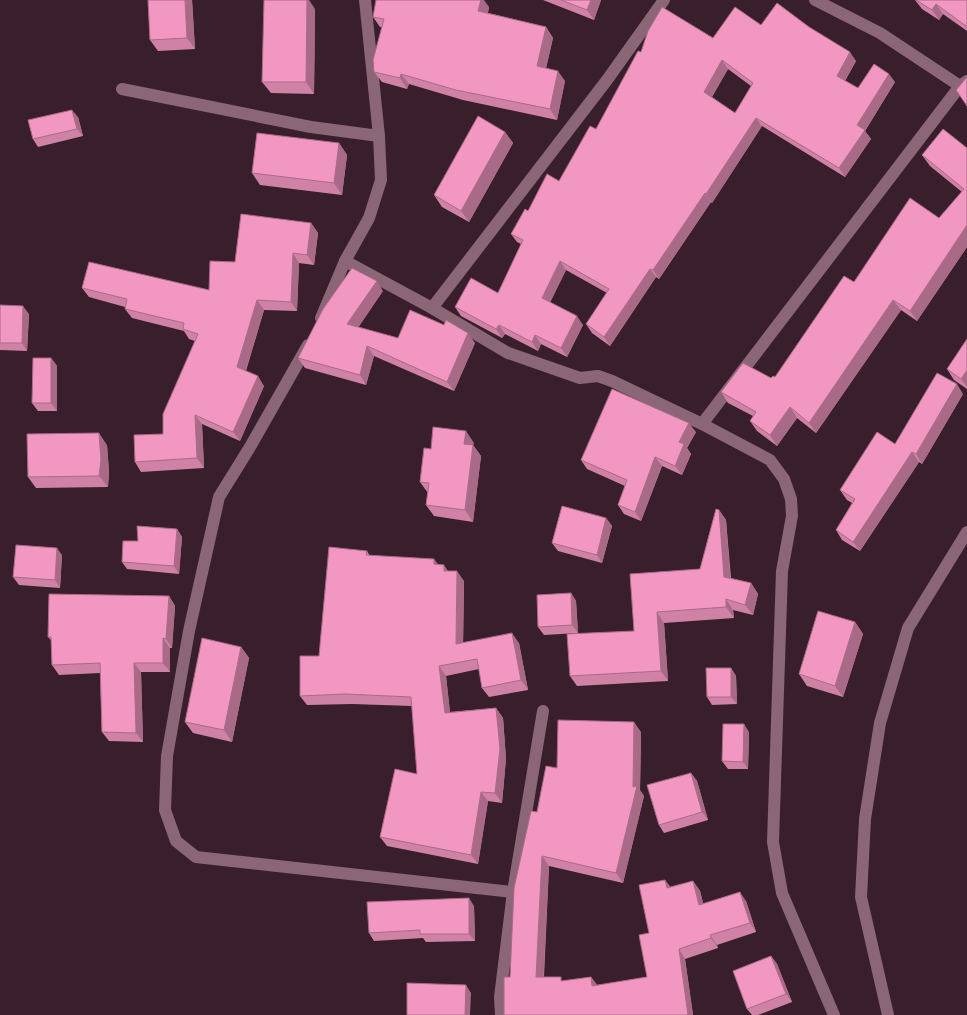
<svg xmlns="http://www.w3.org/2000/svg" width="967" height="1015" font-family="'Space Grotesk',sans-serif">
<rect width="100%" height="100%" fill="#391f2b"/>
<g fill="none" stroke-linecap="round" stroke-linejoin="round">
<g stroke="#8b6676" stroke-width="12">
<path d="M815,0L880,33L960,86"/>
<path d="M122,89L311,127L379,136"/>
<path d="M345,261L432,308L508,353L580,378L598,376L612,381L702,424L770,460L784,479L791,499L792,516L782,571L773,842L782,893L834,1015"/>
<path d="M432,308L607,80L664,0"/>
<path d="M321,318L345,261L369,218L381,180L379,136L365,0"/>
<path d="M308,345L250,447L219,497L189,631L167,756L165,810L176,841L196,857L513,892"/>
<path d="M702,424L960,86L967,81"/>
<path d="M501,1015L500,997L513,892L543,711"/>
<path d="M888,1015L861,897L865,819L880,723L908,628L967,532"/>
</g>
</g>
<g fill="#cf82a6" fill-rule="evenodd">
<path d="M148,0H192L195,49L158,51L150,40Z"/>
<path d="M543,0H601L594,20Z"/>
<path d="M915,0H967V31L943,14L939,20L922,9Z"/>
<path d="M489,7L488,13L546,27L553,38L546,68L565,81L557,120L463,100L409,84L407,89L382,82L374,72L382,27H380L373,17Z"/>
<path d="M315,9L314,94L271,93L262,82Z"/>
<path d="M761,25L809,27L856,61L845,81L858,88L895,82L865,131L871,139L845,177L762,126L712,203L711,202L659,279L656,277L610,346L592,333L586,324L607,293L566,270L550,302L583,325L567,357L541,344L538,351L505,334L502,338L461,316L455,307L498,293L521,244L517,242L511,234L528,211L559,181L596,129L641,52L713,38ZM728,69L751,86L735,113L712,97Z"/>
<path d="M78,117L83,136L38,147L33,139Z"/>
<path d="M505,132L513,143L469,222L442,207L434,195Z"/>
<path d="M339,143L347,155L342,195L260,185L252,173Z"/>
<path d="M967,148V247L917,321L901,310L816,433L797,418L777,446L757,431L750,421L753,416L728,403L721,392L775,377L854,282L939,218L962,192L930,166L922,155Z"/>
<path d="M311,223L318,233L314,265L299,263L297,311L264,310L246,371L264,386L240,441L202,424L204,468L141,472L135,462L163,434L195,341L189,339L184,331L132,318L125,309V307L89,297L82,288L209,290L235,262Z"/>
<path d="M383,291L358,327L398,338L475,343L454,391L374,356L366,385L305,368L298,358Z"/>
<path d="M0,305L29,314L27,351L0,350Z"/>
<path d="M967,339V389L954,380L947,369Z"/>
<path d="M51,358L57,366V411H38L32,403Z"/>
<path d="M963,394L922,464L919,462L860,551L842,540L836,530L852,503L847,500L840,490L895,444Z"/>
<path d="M696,432L687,448L691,454L682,475L662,466L641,521L624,514L618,505L625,486L587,469L581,460Z"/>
<path d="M474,443L473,445L481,456L473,522L434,516L426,505L428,493L420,482L431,449Z"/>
<path d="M107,445L109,472L108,487L36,488L28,477Z"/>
<path d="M719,510L726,520L731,578L751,583L758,594L753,615L733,610L734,618L664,623L668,681L577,686L570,676L634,631L700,569Z"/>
<path d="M606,518L612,526L602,563L558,551L552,543Z"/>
<path d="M177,529L182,537L179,574L127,569L122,562L138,541Z"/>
<path d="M367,551L370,556L438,565L464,581L463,643H519L528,690L489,697L482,688L479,669L446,676L450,712L496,708L503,718L506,759L502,803L488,801L478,864L387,846L380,837L417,774L412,706L352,704L307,705L300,696L319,656Z"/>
<path d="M62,555L60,588L19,585L13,577Z"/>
<path d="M571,593L576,601L578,633L544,635L538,627Z"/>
<path d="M169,596L175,606L172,648H170V672H141L143,742L109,741L102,732L100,673L59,675L52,665L51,640L48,637Z"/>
<path d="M855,622L863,634L843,697L807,686L799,674Z"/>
<path d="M241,647L249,658L232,742L193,733L185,722Z"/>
<path d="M731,668L736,676L737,704L712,705L707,697Z"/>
<path d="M641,732L640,790L644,796L623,883L549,866L544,977L563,981L591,977L597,985L647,977L649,933L665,880L670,887L693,881L700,891L703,903L746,901L756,932L717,945L718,948L685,959L693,1015H504L537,812L557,768Z"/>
<path d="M749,732L748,769H728L722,761Z"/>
<path d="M691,773L697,781L708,820L664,833L659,825Z"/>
<path d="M474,906L475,941L426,942L423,938L374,941L369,933Z"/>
<path d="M771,956L777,964L792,1002L758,1015H752L747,1009Z"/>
</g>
<g fill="#a96a87">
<path d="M185,0H192L195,49L187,38Z"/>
<path d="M307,0H309L315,9L314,94L306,82Z"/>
<path d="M481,0H484L489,7L486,21L478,11Z"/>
<path d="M591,0H601L594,20L587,10Z"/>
<path d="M936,4L943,14L939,20L932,10Z"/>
<path d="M546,27L553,38L544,77L537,66Z"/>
<path d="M850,52L856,61L843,84L837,76Z"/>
<path d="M722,60L728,69L710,100L704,92Z"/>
<path d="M558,71L565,81L557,120L550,109Z"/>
<path d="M401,74L409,84L407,89L400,78Z"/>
<path d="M889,74L895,82L865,131L871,139L845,177L839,168L857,125Z"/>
<path d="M72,110L78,117L83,136L77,129Z"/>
<path d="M756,118L762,126L712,203L706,194Z"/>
<path d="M505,132L513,143L469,222L461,211Z"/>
<path d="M339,143L347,155L342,195L334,183Z"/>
<path d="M705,193L711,202L659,279L653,270Z"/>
<path d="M311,223L318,233L314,265L307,255Z"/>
<path d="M967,225V247L917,321L910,311Z"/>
<path d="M293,253L299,263L297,311L291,302Z"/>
<path d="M560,261L566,270L548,307L542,298Z"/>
<path d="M650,269L656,277L610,346L604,337Z"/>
<path d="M377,281L383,291L354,334L347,324Z"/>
<path d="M257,300L264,310L244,376L237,367Z"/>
<path d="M893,300L901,310L816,433L809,423Z"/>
<path d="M23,306L29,314L27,351L22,343Z"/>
<path d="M577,316L583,325L567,357L561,348Z"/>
<path d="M499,325L505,334L502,338L496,329Z"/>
<path d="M468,333L475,343L454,391L447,382Z"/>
<path d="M535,335L541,344L538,351L532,342Z"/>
<path d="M367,346L374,356L366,385L360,375Z"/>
<path d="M51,358L57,366V411L51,403Z"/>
<path d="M967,370V387L961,379Z"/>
<path d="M258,376L264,386L240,441L233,432Z"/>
<path d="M957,384L963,394L922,464L916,454Z"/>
<path d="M790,407L797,418L777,446L770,435Z"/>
<path d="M195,415L202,424L204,468L197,458Z"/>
<path d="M689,423L696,432L687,448L691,454L682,475L675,466L679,442Z"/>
<path d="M466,431L474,443L473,445L481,456L473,522L465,510L464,444Z"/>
<path d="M99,433L107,445L109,472L108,487L99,476Z"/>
<path d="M912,452L919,462L860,551L853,542Z"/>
<path d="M655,457L662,466L641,521L635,512Z"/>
<path d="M719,510L726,520L731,588L724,577Z"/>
<path d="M606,518L612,526L602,563L597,555Z"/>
<path d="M177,529L182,537L179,574L174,566Z"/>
<path d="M57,548L62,555L60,588L55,580Z"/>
<path d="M434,559L441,568L434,564Z"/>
<path d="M444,565L450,574L444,571Z"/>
<path d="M457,571L464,581L463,654L456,644Z"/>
<path d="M751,583L758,594L753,615L745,605Z"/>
<path d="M571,593L576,601L578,633L572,625Z"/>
<path d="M169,596L175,606L172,648L166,639Z"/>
<path d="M726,599L733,610L734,618L726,607Z"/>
<path d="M657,612L664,623L668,681L661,671Z"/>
<path d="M855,622L863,634L843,697L835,686Z"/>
<path d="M512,633L519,643L528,690L521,680Z"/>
<path d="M163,638L170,648V672L163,663Z"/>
<path d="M241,647L249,658L232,742L224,730Z"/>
<path d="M134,663L141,672L143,742L136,733Z"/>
<path d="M439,666L446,676L451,722L445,713Z"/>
<path d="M731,668L736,676L737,704L731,697Z"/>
<path d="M496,708L503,718L506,759L502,803L495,793Z"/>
<path d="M634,722L641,732L640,790L644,796L623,883L616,873L633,787Z"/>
<path d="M744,724L749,732L748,769L743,762Z"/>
<path d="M691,773L697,781L708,820L702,812Z"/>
<path d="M481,792L488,801L478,864L471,855Z"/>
<path d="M542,856L549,866L543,987L536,977Z"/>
<path d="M665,880L672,889L667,888Z"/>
<path d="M693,881L700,891L706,914L699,905Z"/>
<path d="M740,892L746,901L756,932L750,923Z"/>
<path d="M469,898L474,906L475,941L469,934Z"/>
<path d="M710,935L717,945L718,948L711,938Z"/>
<path d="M679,949L685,959L693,1015H688Z"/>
<path d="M771,956L777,964L792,1002L786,994Z"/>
<path d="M591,977L598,986H592Z"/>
<path d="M466,985L471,993L470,1015H465Z"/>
</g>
<g fill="#f197c1" stroke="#a96a87" fill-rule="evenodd">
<path d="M148,0H185L187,38L150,40Z"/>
<path d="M264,0H307L306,82H262Z"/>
<path d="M376,0H481L478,11L546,27L537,66L558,71L550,109L456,90L401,74L400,78L374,72L373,60L384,19L373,17Z"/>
<path d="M561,0H591L587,10Z"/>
<path d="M916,0H967V25L966,26L936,4L932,10Z"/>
<path d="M777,3L809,27L850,52L837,76L858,88L874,64L889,74L857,125L865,130L839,168L756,118L706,194L705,193L653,270L650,269L604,337L586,324L609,289L560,261L542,298L577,316L561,348L535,335L532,342L499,325L496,329L455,307L471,278L498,293L523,240L511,234L525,209L528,211L547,174L559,181L590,126L596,129L638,51L641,52L648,31L662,7L713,38L735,7L761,25ZM722,60L753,83L735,113L704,92Z"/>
<path d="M967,77V106L956,90Z"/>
<path d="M72,110L77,129L33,139L28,120Z"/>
<path d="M478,116L505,132L461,211L434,195Z"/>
<path d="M943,129L967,148V225L910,311L893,300L809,423L790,407L770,435L750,421L756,412L721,392L743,363L771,378L773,376L775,377L844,276L854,282L910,198L939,218L964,189L922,155Z"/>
<path d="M257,133L339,143L334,183L252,173Z"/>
<path d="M241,214L311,223L307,255L293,253L291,302L257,300L237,367L258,376L233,432L195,415L197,458L135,462L134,435L163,434V414L198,334L183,329L184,323L125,309L127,299L82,288L89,262L209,290L210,261L235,262Z"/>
<path d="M352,268L377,281L347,324L398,338L410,310L444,325L446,320L468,333L447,382L367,346L360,375L298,358L323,309Z"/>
<path d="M0,305L23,306L22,343H0Z"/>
<path d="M967,339V370L961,379L947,369Z"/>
<path d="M33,358H51V403H32Z"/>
<path d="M937,373L957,384L916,454L912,452L853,542L836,530L855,499L840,490L877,432L895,444Z"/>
<path d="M612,389L689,423L679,442L684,444L675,466L655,457L635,512L618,505L627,480L581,460Z"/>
<path d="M433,427L466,431L464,444L473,445L465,510L426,505L429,483L420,482L424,448L431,449Z"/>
<path d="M99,433L101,460L99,476L28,477L27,434Z"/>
<path d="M562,506L606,518L597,555L552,543Z"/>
<path d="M716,509L719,510L724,577L751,583L745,605L726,599V607L657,612L661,671L570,676L567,634L634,631L630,574L700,569Z"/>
<path d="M137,526L177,529L174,566L122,562L123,541H138Z"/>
<path d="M16,545L57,548L55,580L13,577Z"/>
<path d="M329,547L367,551L366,555L434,559V564L444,565V571H457L456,644L512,633L521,680L482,688L477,659L439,666L445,713L496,708L500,749L495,793L481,792L471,855L380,837L395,769L417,774L411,697L345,694L300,696V656H319Z"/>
<path d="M571,593L572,625L538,627L537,595Z"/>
<path d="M49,594L169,596L166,639L163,638V663H134L136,733L102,732L100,663L52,665L51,637H48Z"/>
<path d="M818,611L855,622L835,686L799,674Z"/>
<path d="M202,638L241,647L224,730L185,722Z"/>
<path d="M706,668H731V697H707Z"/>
<path d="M558,720L634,722L633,787L637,786L616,873L542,856L536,977H561V981L591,977L592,986L647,977L639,935L649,933L639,885L665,880L667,888L693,881L699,905L740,892L750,923L710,935L711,938L679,949L688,1015H504V977H510L514,888L531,811L537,812L546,766L557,768Z"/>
<path d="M723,724H744L743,762L722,761Z"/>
<path d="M691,773L702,812L659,825L647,785Z"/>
<path d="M469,898V934H420V930L369,933L367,902Z"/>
<path d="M771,956L786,994L747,1009L733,971Z"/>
<path d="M407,983L466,985L465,1015H407Z"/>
</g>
</svg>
